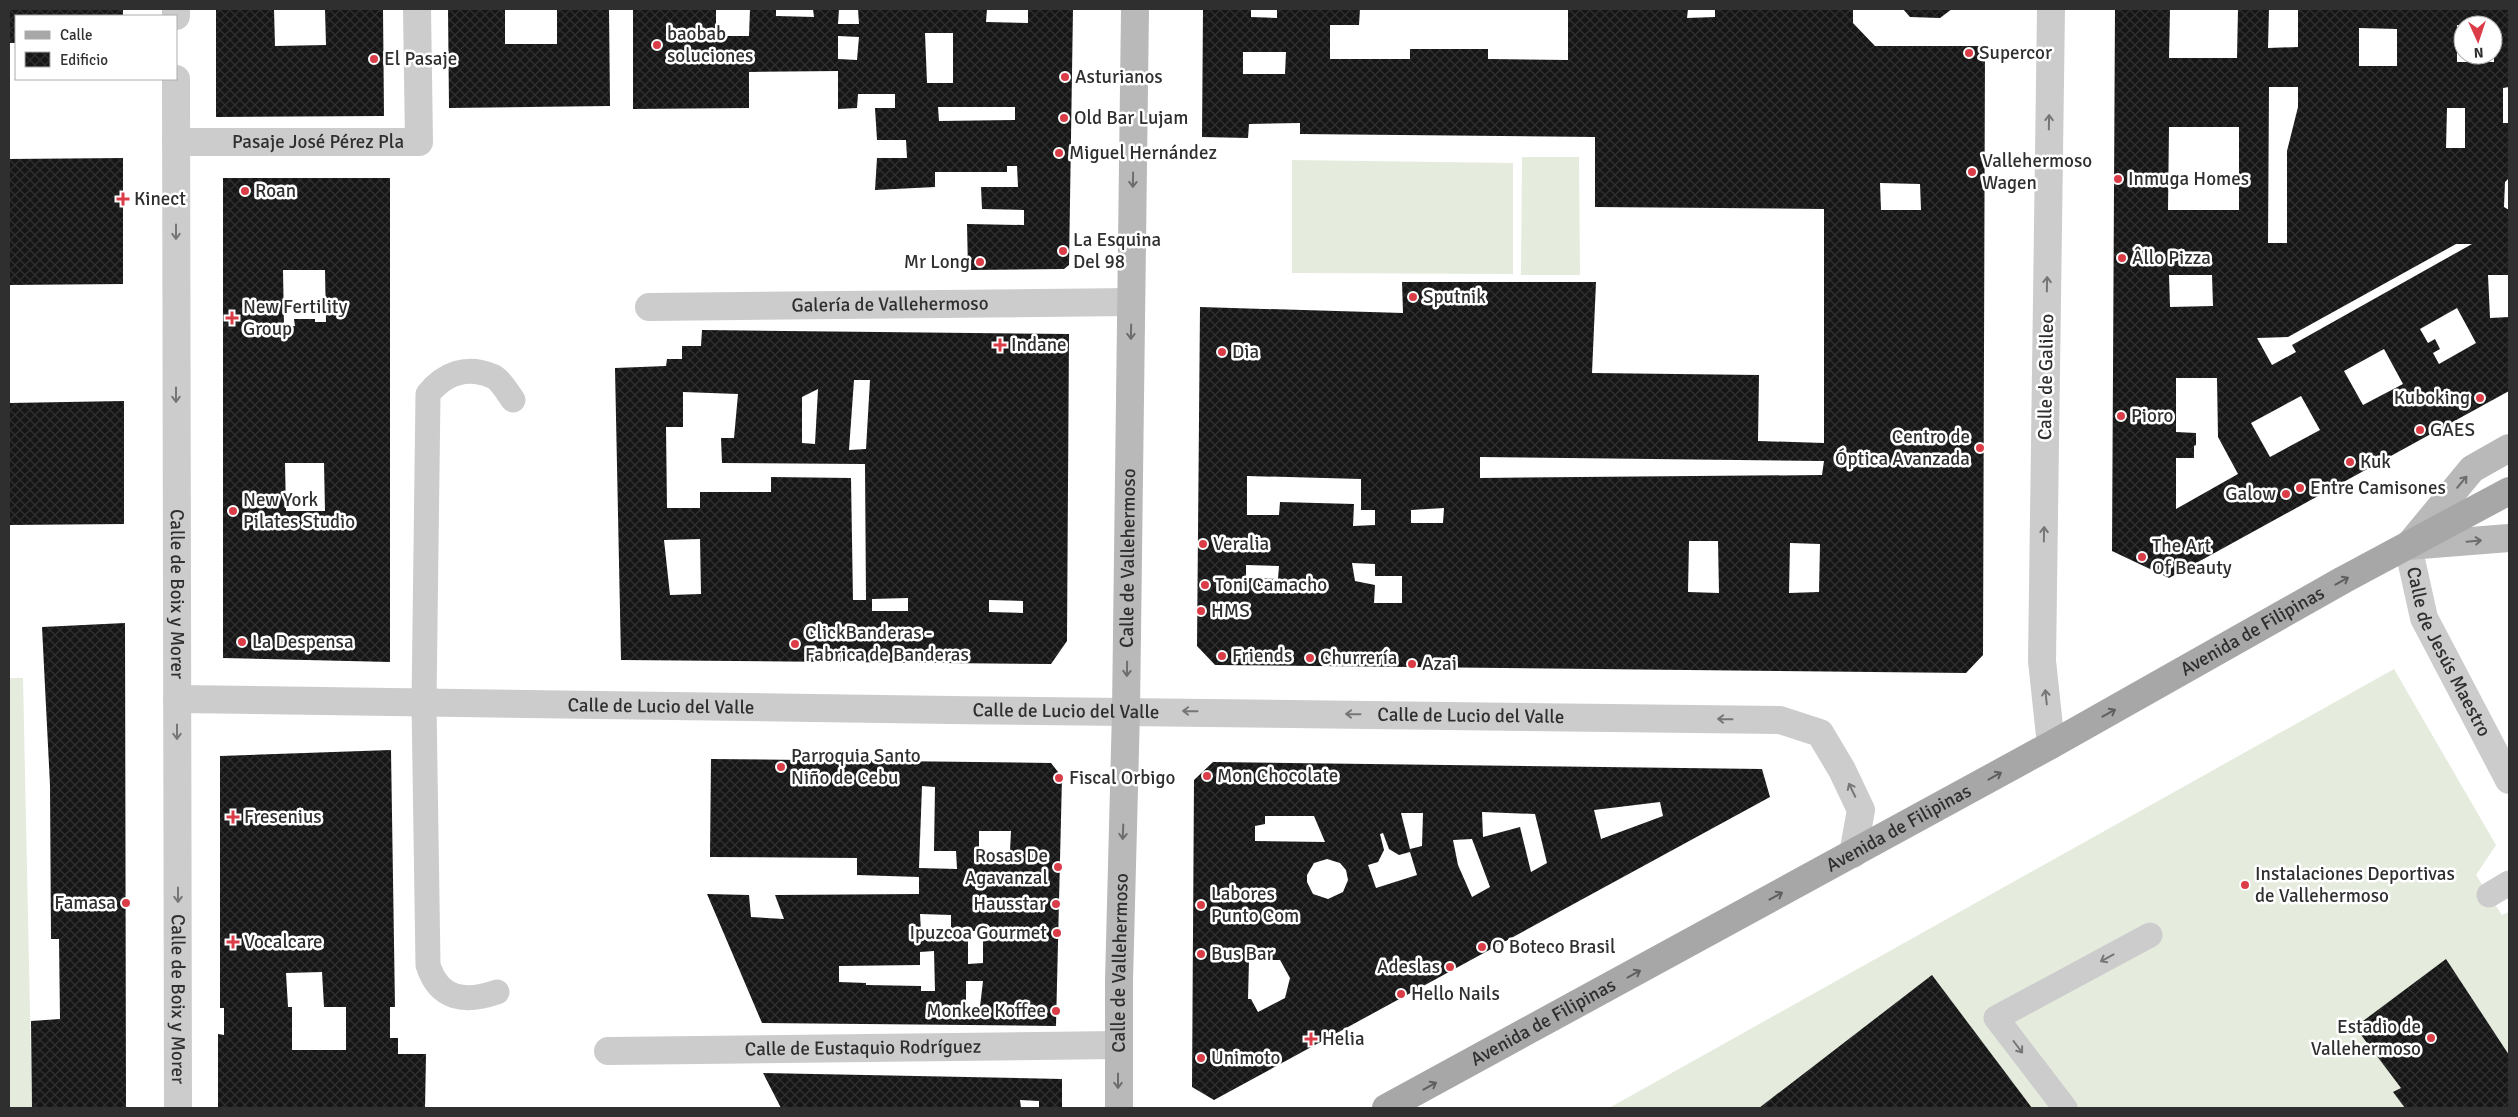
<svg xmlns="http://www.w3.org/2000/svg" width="2518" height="1117" font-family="Signika,sans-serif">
<defs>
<pattern id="building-cross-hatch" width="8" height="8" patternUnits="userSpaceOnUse" patternTransform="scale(1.25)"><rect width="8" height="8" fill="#161616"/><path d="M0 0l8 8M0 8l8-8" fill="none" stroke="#303030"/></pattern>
</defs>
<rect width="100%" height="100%" fill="#fff"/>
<g fill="#e5ecde">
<path d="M1522,157H1579L1580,275H1521Z"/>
<path d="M1292,160L1513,163V274L1292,273Z"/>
<path d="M2394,669L2496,845L2476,875L2502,915L2509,912V1108H1609Z"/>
<path d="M9,678H23L32,1108H9Z"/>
</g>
<g fill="url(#building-cross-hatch)" fill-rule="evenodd">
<path d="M9,9H123V16H16V43H9Z"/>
<path d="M216,9H274L275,46L326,45L325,9H383L384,116L216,117Z"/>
<path d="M448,9H505V44H557V9H609L610,106L449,108Z"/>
<path d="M633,9H716V36H749L750,9H776V16L814,17L813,9H839L838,24H859L858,9H987L986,22L1028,23V9H1073L1069,265L1064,269L968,270L967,224L1024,225V210L982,209L981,187H1018L1017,166H1007V172H935V187L875,190L877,158H907L906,140H877L875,108H895V94H858L857,108L838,109V71L749,72V108L633,109ZM925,33H953V83H927ZM838,36L859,37L857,60L838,59ZM938,107H1015V120L939,121Z"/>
<path d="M1203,9H1251V17L1277,18V9H1360L1359,25H1330V59H1410V49H1488V59L1568,60V9H1688L1687,18L1715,17V9H1853V23L1875,46H1985L1983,655L1966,673L1215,665L1197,646L1200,307L1403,313L1402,282H1596L1592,373L1759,375L1758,441L1824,443V209L1595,207V137L1300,134V123L1249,124L1248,138L1202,137ZM1243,52H1286L1285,74H1243ZM1880,183L1920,184L1921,210H1881ZM1480,457L1824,461L1822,475L1480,478ZM1247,476L1361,479V510H1375V525L1353,526L1354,504L1280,502L1279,515H1247ZM1444,508L1443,523H1411V510ZM1689,541H1718L1719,593L1688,592ZM1790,543L1820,544L1819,592L1789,593ZM1352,563L1375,564V576H1402V603H1374L1375,585L1355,581ZM1246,565L1279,566L1278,579L1246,578Z"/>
<path d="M1903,9H1952L1940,18L1910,17Z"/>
<path d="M2115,9H2170L2169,58H2237L2238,9H2269L2268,48L2298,47V9H2509V87L2503,88V123H2509V178L2505,182L2504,207L2509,210V275H2488L2490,318L2509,317V391L2169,578L2112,551ZM2457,25H2494V62H2457ZM2359,28L2397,29V66H2359ZM2269,87H2298V107L2287,151V243H2268ZM2447,108H2465V148H2446ZM2169,127H2239V210H2168ZM2456,244H2472L2292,345L2296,352L2272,365L2257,338L2288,337ZM2169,275H2212L2213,306L2170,307ZM2457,308L2476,343L2439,364L2433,353L2440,349L2435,339L2428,343L2420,329ZM2384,349L2403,384L2363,405L2344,371ZM2176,378H2217L2218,437L2238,474L2176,509V458H2194V446L2196,445V433L2176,432ZM2301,396L2320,430L2270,457L2251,423Z"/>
<path d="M123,158V284L9,285V159Z"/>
<path d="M223,178H390V662L223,658ZM283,270H325L326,322H315V319H294L295,326H284ZM285,463H324L325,511H286Z"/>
<path d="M702,330L1069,334L1067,641L1051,664L621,660L615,368L666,366L667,359H682V346H701ZM854,380H870L866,449L849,450ZM818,389L815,444L802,443V397ZM683,392L738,394L734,438H721L722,463L865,464L866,600H853L851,478L771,477V492H700V508H667L666,427H683ZM700,539L701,594L670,595L664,540ZM908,598V611H872V599ZM989,600L1023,601V613L989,612Z"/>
<path d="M124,401V524L9,525V403Z"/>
<path d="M125,623L126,1108H32L31,1021L60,1019L59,939H51L50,785L42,627Z"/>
<path d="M391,750L395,1007H390V1038H398V1054H426L425,1108H218V1034L224,1035V1008H220V756ZM322,972L324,1007H346V1050H292V1007H288L286,973Z"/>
<path d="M711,759L1051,763L1062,777L1056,1026L762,1023L707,894L749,895L751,917L784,919L775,895L919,894V877L857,875V858L710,857ZM922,786L935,787L934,851H956L957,869L919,868ZM979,831H1011L1010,851L979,852ZM920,914L951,915V930L921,932ZM968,931H983V963L968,964ZM934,951L935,991H921V986L866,985V983L839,982V966L920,965V952ZM966,981H983L980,1007H966Z"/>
<path d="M1213,762L1762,769L1770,797L1214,1100L1192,1087L1194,780ZM1660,802L1663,816L1601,839L1594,810ZM1482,812L1535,814L1547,863L1531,872L1520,827L1483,837ZM1401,813H1423L1422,846L1410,849ZM1265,816H1314L1325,842L1255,841V826L1265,824ZM1383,833L1389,849L1399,855L1410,852L1417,875L1376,888L1368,865L1378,862L1384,850L1380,834ZM1472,839L1490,887L1472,897L1458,865L1453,840ZM1327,859L1340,863L1346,870L1348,880L1343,892L1328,899L1313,894L1307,882V875L1314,863ZM1249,960H1280L1290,978L1285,998L1258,1012L1251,999H1248Z"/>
<path d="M2446,959L2509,1055V1108H2405L2393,1092L2401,1088L2355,1027Z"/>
<path d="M1932,975L2032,1108H1759Z"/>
<path d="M763,1073L1062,1079V1108H1039V1101L1020,1100L1021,1108H781Z"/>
</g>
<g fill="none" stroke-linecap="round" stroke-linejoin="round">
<g stroke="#ccc" stroke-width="25">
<path d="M2489,895L2509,883"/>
<path d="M497,992C465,1003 439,1000 428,965L424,703L428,394C444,374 466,365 492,376C500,379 508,393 513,400"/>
<path d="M2065,1108L1996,1018L2150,935"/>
</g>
<g stroke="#ccc" stroke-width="28">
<path d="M176,9V16"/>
<path d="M2051,9L2042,661L2051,745"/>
<path id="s1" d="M176,79L178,1108"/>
<path id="s2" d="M176,142H419L417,9"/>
<path id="s3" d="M649,307L1131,302"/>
<path id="s4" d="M2408,546L2424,618L2509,780"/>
<path id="s5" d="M177,699C711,709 1246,712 1780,720L1820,733L1842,770L1861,810L1853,854"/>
<path id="s6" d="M608,1051L1118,1045"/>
</g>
<g stroke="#b9b9b9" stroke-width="28">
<path d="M2409,545L2472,469L2509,448"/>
<path d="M2408,546L2509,538"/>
<path id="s7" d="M1119,1108V981L1126,711L1135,9"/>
</g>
<path stroke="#a7a7a7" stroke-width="28" id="s8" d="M1386,1108L2051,745L2343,580L2509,491"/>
</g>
<defs><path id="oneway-shaft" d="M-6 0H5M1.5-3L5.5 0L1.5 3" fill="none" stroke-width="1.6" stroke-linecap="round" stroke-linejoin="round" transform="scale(1.25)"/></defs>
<g stroke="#767676">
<use href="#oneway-shaft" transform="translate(2049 122) rotate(-89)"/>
<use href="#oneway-shaft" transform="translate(176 232) rotate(90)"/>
<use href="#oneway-shaft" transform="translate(2047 284) rotate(-89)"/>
<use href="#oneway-shaft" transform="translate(176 395) rotate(90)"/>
<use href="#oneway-shaft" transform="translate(2044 534) rotate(-89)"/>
<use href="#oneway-shaft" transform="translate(2046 697) rotate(-96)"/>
<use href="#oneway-shaft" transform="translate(1190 711) rotate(-179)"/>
<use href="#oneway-shaft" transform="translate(1353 714) rotate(-179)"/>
<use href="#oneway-shaft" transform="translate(1725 719) rotate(-179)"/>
<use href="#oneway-shaft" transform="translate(177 732) rotate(90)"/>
<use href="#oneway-shaft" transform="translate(1852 790) rotate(-116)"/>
<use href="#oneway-shaft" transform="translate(178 895) rotate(90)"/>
<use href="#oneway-shaft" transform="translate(2107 958) rotate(151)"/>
<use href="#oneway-shaft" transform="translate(2018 1047) rotate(53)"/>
</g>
<g stroke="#6d6d6d">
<use href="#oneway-shaft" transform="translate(1133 180) rotate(91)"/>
<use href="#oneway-shaft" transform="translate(1131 332) rotate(91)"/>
<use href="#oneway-shaft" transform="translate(2462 482) rotate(-50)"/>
<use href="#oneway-shaft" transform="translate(2474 541) rotate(-5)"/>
<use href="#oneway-shaft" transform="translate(1127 669) rotate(91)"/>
<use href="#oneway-shaft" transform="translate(1123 832) rotate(92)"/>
<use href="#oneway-shaft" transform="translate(1118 1081) rotate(90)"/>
</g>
<g stroke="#5f5f5f">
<use href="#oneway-shaft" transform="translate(2342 581) rotate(-29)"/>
<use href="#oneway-shaft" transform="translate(2109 713) rotate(-29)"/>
<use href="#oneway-shaft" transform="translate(1995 776) rotate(-29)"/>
<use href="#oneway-shaft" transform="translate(1776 896) rotate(-29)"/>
<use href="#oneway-shaft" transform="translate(1634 974) rotate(-29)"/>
<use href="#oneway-shaft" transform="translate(1430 1086) rotate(-29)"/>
</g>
<g fill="#db3d48" stroke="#fff" stroke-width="2">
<circle cx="657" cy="45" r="5"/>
<circle cx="1969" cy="53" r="5"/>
<circle cx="374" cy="59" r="5"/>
<circle cx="1065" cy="77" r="5"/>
<circle cx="1064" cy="118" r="5"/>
<circle cx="1059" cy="153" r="5"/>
<circle cx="1972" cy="172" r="5"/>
<circle cx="2118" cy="179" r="5"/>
<circle cx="245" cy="191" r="5"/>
<path d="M120.5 191.5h5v5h5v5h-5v5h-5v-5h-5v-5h5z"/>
<circle cx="1063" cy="251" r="5"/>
<circle cx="2122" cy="258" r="5"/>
<circle cx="980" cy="262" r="5"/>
<circle cx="1413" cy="297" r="5"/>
<path d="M229.5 310.5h5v5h5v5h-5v5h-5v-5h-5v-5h5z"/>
<path d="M997.5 337.5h5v5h5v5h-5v5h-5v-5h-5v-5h5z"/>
<circle cx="1222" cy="352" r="5"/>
<circle cx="2480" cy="398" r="5"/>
<circle cx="2121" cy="416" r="5"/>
<circle cx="2420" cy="430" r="5"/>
<circle cx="1980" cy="448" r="5"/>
<circle cx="2350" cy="462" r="5"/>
<circle cx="2300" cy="488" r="5"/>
<circle cx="2286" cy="494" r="5"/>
<circle cx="233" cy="511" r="5"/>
<circle cx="1203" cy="544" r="5"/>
<circle cx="2142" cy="557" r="5"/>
<circle cx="1205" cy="585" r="5"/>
<circle cx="1201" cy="611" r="5"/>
<circle cx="242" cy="642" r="5"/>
<circle cx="795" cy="644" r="5"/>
<circle cx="1222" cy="656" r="5"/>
<circle cx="1310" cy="658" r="5"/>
<circle cx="1412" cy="664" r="5"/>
<circle cx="781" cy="767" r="5"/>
<circle cx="1207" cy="776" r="5"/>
<circle cx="1059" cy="778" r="5"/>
<path d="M230.5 809.5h5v5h5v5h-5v5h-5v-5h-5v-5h5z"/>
<circle cx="1058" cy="867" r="5"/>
<circle cx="2245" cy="885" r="5"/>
<circle cx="126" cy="903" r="5"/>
<circle cx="1056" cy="904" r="5"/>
<circle cx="1201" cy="905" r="5"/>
<circle cx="1057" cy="933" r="5"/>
<path d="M230.5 934.5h5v5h5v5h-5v5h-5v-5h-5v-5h5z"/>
<circle cx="1482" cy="947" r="5"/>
<circle cx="1201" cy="954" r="5"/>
<circle cx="1450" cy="967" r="5"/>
<circle cx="1401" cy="994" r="5"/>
<circle cx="1056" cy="1011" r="5"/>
<circle cx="2431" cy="1038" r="5"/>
<path d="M1308.5 1031.5h5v5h5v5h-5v5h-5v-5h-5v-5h5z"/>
<circle cx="1201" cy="1058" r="5"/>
</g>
<g text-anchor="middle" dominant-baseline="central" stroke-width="5" stroke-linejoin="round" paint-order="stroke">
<g font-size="19" fill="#2f2f2f" stroke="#fff" text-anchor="start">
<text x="667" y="34">baobab<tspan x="667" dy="22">soluciones</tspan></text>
<text x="1979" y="53">Supercor</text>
<text x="384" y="59">El Pasaje</text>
<text x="1075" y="77">Asturianos</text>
<text x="1074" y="118">Old Bar Lujam</text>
<text x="1069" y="153">Miguel Hernández</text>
<text x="1982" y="161">Vallehermoso<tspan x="1982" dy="22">Wagen</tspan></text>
<text x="2128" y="179">Inmuga Homes</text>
<text x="255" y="191">Roan</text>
<text x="134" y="199">Kinect</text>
<text x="1073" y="240">La Esquina<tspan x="1073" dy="22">Del 98</tspan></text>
<text x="2132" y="258">Âllo Pizza</text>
<text x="970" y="262" text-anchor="end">Mr Long</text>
<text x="1423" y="297">Sputnik</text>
<text x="243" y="307">New Fertility<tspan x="243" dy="22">Group</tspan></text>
<text x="1011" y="345">Indane</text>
<text x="1232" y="352">Dia</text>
<text x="2470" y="398" text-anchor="end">Kuboking</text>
<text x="2131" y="416">Pioro</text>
<text x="2430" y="430">GAES</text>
<text x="1970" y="437" text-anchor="end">Centro de<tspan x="1970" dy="22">Óptica Avanzada</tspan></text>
<text x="2360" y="462">Kuk</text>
<text x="2310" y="488">Entre Camisones</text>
<text x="2276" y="494" text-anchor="end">Galow</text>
<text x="243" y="500">New York<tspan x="243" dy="22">Pilates Studio</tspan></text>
<text x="1213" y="544">Veralia</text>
<text x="2152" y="546">The Art<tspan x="2152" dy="22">Of Beauty</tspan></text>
<text x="1215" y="585">Toni Camacho</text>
<text x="1211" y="611">HMS</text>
<text x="805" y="633">ClickBanderas -<tspan x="805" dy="22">Fabrica de Banderas</tspan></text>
<text x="252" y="642">La Despensa</text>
<text x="1232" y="656">Friends</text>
<text x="1320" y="658">Churrería</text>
<text x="1422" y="664">Azai</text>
<text x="791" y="756">Parroquia Santo<tspan x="791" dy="22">Niño de Cebu</tspan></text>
<text x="1217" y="776">Mon Chocolate</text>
<text x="1069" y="778">Fiscal Orbigo</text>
<text x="244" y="817">Fresenius</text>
<text x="1048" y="856" text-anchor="end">Rosas De<tspan x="1048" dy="22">Agavanzal</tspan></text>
<text x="2255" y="874">Instalaciones Deportivas<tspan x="2255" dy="22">de Vallehermoso</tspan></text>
<text x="1211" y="894">Labores<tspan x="1211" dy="22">Punto Com</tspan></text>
<text x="116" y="903" text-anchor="end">Famasa</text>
<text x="1046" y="904" text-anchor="end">Hausstar</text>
<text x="1047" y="933" text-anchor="end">Ipuzcoa Gourmet</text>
<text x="244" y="942">Vocalcare</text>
<text x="1492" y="947">O Boteco Brasil</text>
<text x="1211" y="954">Bus Bar</text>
<text x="1440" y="967" text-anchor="end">Adeslas</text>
<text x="1411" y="994">Hello Nails</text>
<text x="1046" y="1011" text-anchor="end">Monkee Koffee</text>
<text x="2421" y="1027" text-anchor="end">Estadio de<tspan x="2421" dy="22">Vallehermoso</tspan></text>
<text x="1322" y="1039">Helia</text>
<text x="1211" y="1058">Unimoto</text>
</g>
<g font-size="19" fill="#2f2f2f" stroke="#fff">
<text stroke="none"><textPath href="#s2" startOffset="142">Pasaje José Pérez Pla</textPath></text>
<text stroke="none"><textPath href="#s3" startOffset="241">Galería de Vallehermoso</textPath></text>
<text transform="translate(2046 377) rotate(-89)">Calle de Galileo</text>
<text stroke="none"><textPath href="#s7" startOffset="550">Calle de Vallehermoso</textPath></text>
<text stroke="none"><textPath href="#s1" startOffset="515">Calle de Boix y Morer</textPath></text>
<text stroke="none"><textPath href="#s8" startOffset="989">Avenida de Filipinas</textPath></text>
<text stroke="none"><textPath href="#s4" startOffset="114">Calle de Jesús Maestro</textPath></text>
<text stroke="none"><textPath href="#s5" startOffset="484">Calle de Lucio del Valle</textPath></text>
<text stroke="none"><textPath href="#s5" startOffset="889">Calle de Lucio del Valle</textPath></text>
<text stroke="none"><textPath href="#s5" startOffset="1294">Calle de Lucio del Valle</textPath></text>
<text stroke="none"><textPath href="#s8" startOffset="584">Avenida de Filipinas</textPath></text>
<text stroke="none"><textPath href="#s7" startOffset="145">Calle de Vallehermoso</textPath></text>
<text stroke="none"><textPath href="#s1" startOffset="920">Calle de Boix y Morer</textPath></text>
<text stroke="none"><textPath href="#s8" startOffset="179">Avenida de Filipinas</textPath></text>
<text stroke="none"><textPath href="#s6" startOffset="255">Calle de Eustaquio Rodríguez</textPath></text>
</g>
</g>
<rect width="2518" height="1117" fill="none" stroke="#2f2f2f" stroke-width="20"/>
<rect x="15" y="15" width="162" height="65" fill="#ffffff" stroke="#acacac"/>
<rect x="25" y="31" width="25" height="8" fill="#a7a7a7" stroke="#acacac"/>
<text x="60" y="40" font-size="15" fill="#2f2f2f">Calle</text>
<rect x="25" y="52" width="25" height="15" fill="url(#building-cross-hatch)" stroke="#acacac"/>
<text x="60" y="65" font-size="15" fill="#2f2f2f">Edificio</text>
<g transform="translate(2478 40) rotate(177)"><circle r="24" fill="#ffffff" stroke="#acacac"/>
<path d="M0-4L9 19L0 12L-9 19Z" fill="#db3d48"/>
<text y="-8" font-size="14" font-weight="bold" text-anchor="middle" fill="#2f2f2f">N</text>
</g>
</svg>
